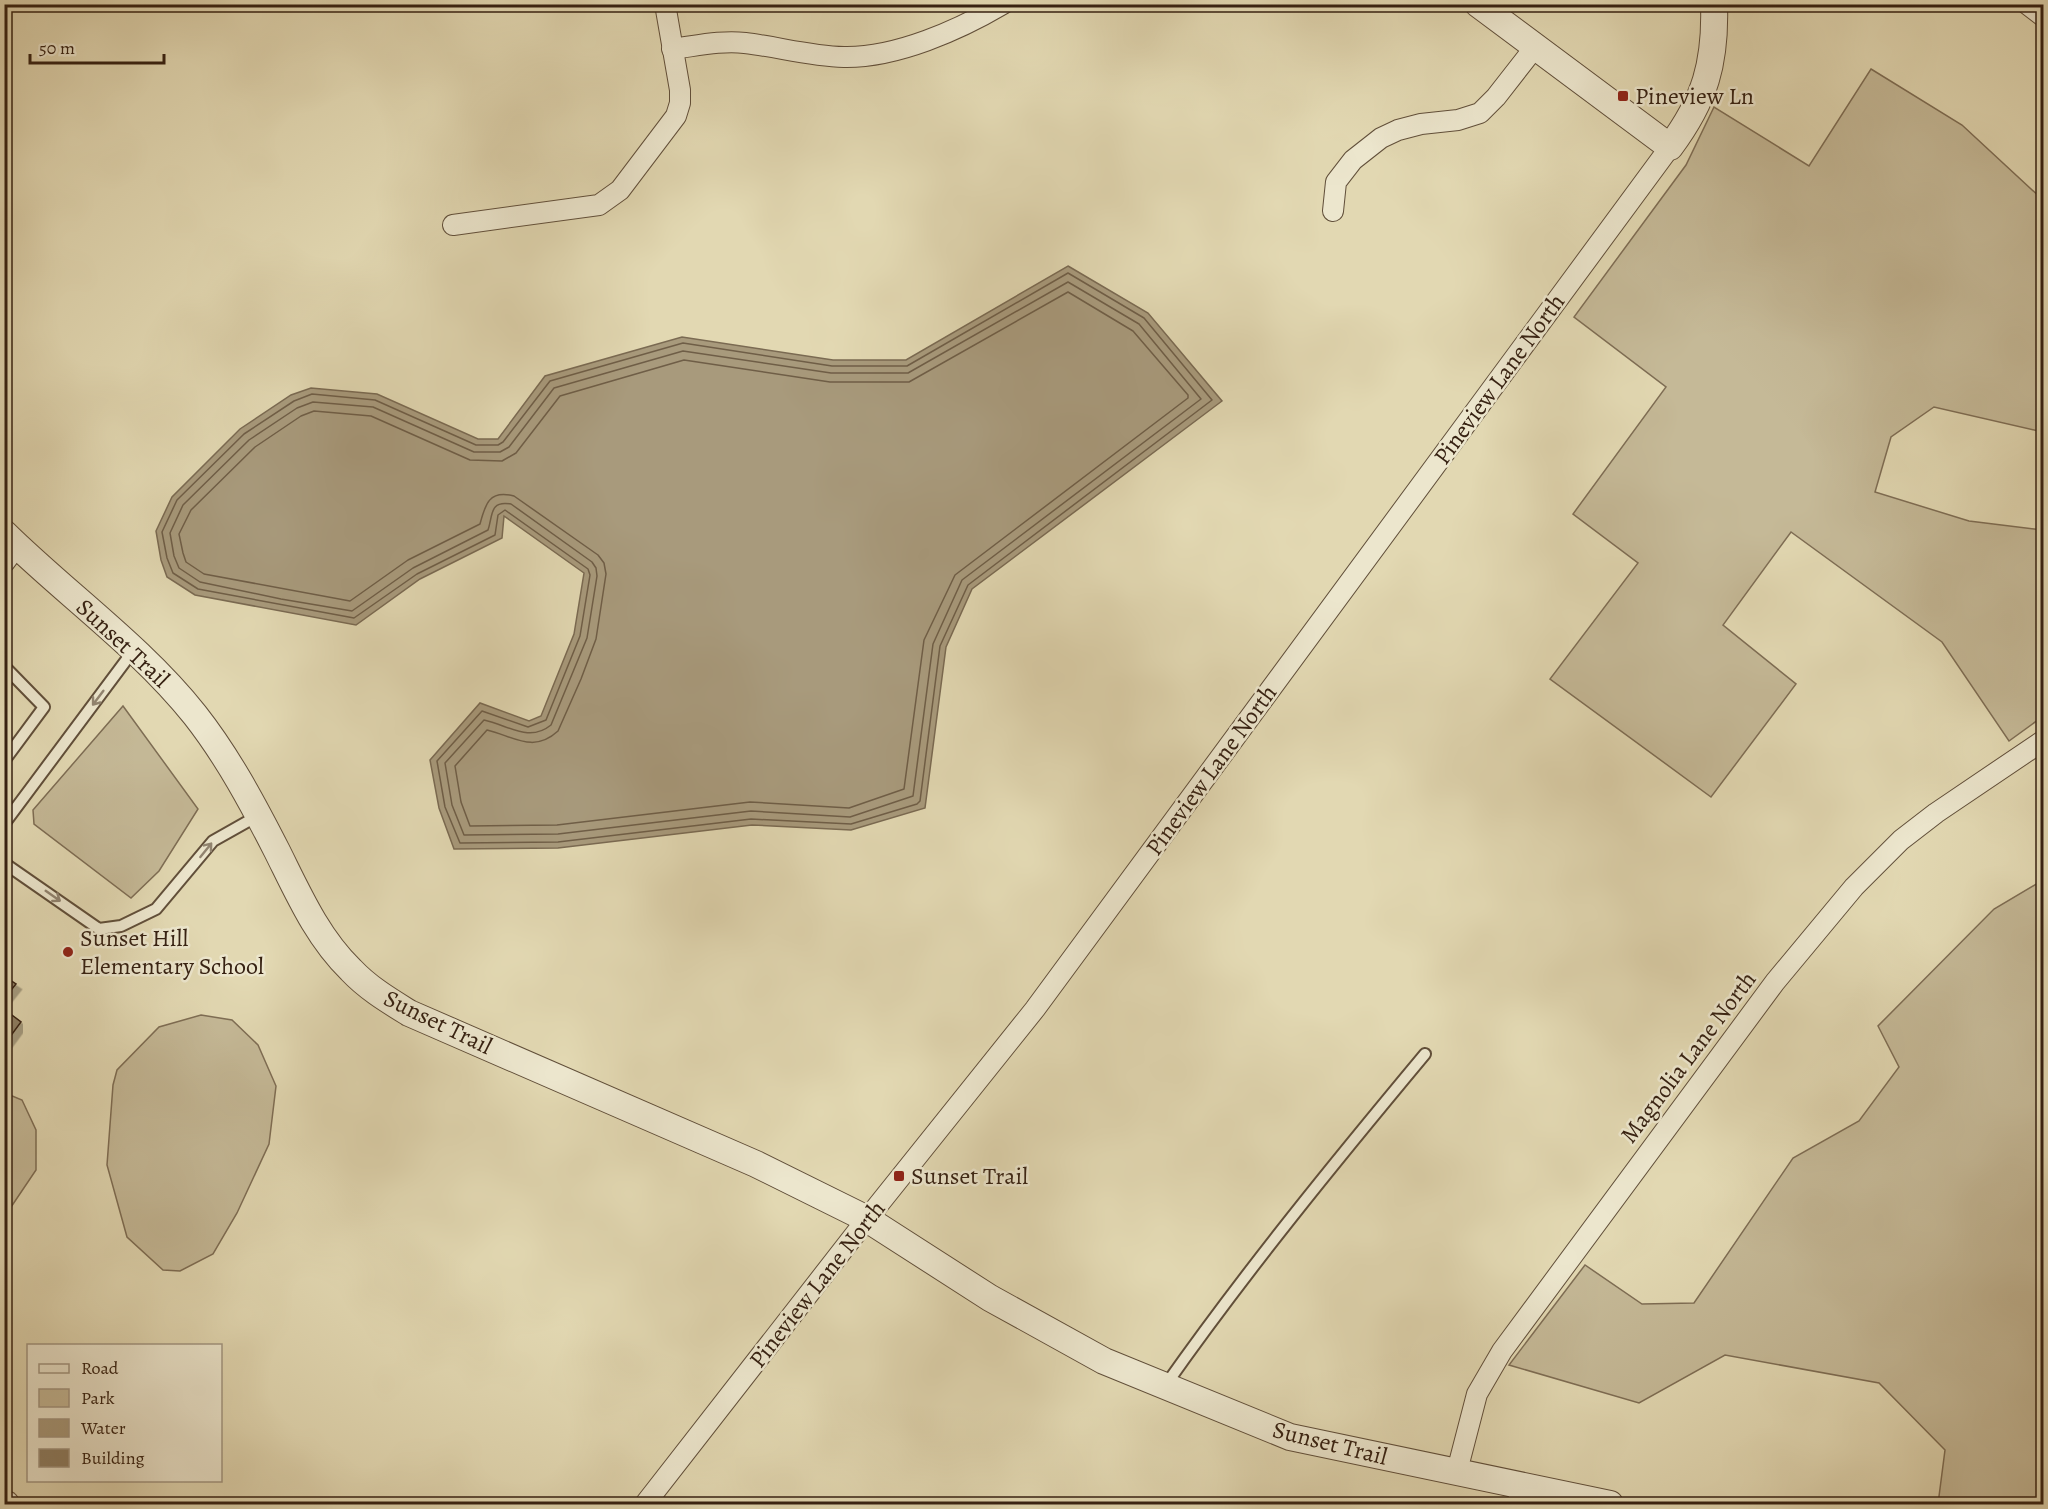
<svg xmlns="http://www.w3.org/2000/svg" width="2048" height="1509" font-family="Alegreya,serif">
<defs>
<filter id="shadow"><feDropShadow dx="5.5" dy="5.5" stdDeviation="0" flood-color="#0004"/></filter>
</defs>
<rect width="100%" height="100%" fill="#e2d8b2"/>
<filter id="stains"><feTurbulence type="fractalNoise" baseFrequency=".00333" numOctaves="4"/><feColorMatrix values="0 0 0 0 .2 0 0 0 0 .09 0 0 0 0 .02 0 0 0 .5 -.17"/></filter>
<radialGradient id="worn" r=".72"><stop offset=".6" stop-color="#630" stop-opacity="0"/><stop offset="1" stop-color="#630" stop-opacity=".3"/></radialGradient>
<g fill="#c5b997" stroke="#7e6d54" stroke-width="1.5">
<path d="M1871,69L1962,125L2043,200V432L1934,407L1891,437L1875,492L1969,521L2043,530L2042,717L2009,741L1942,642L1791,532L1723,625L1796,684L1711,797L1550,679L1638,563L1573,514L1666,387L1574,317L1686,165L1714,107L1809,166Z"/>
<path d="M123,706L198,809L159,871L131,898L34,824L33,810Z"/>
<path d="M2043,880V1504H1938L1945,1450L1879,1383L1725,1355L1639,1403L1509,1365L1585,1265L1642,1304L1694,1303L1793,1158L1859,1121L1899,1067L1878,1026L1994,909Z"/>
<path d="M201,1015L232,1020L258,1045L276,1086L269,1144L237,1213L213,1254L180,1271L163,1270L127,1237L107,1165L113,1085L117,1070L159,1027Z"/>
<path d="M5,1093L22,1100L36,1130V1170L5,1216Z"/>
</g>
<path fill="#a89a7c" stroke="#7a6a52" stroke-width="1.5" d="M1068,266L1148,313L1222,401L972,589L946,647L925,808L851,830L752,825L558,848L454,849L439,808L430,760L480,703L529,721L541,716L574,634L584,573L504,516L502,538L420,579L356,625L195,595L167,577L161,560L156,531L172,497L240,429L291,395L311,388L377,394L478,439H498L545,376L682,337L833,360H906Z"/>
<g fill="none" stroke-linecap="round" stroke-linejoin="round">
<g stroke="#6f5e47" stroke-width="1.5">
<path d="M1068,273L1144,318L1212,400L968,585L940,646L920,801L917,804L851,824L751,819L558,842L460,843L445,807L437,761L482,711L528,727L546,720L580,636L590,575L588,569L505,510L498,515L495,535L417,574L354,618L198,589L173,573L167,558L162,532L177,500L244,434L294,401L312,394L375,400L476,445H498L503,442L550,381L683,343L832,366H907Z"/>
<path d="M1068,282L1139,324L1201,399L962,580L933,644L913,796L850,817L751,811L558,834L464,835L452,805L445,763L484,720C508,725 529,743 551,725L587,638L597,576L596,568L592,562L511,504C489,500 493,516 488,530L413,568L352,611L281,599L200,582L179,568L174,556L170,533L183,505L249,440L297,408L313,402L373,407L474,452H500L509,447L554,388L683,351L831,373H908Z"/>
<path d="M1068,292L1133,331L1188,395V398L955,575L924,640L904,789L849,808L750,802L557,825L470,826L461,802L455,766L487,730C513,736 533,754 558,731L581,679L596,639L606,574L604,563L598,555L514,496C489,489 485,505 480,524L408,560L350,601L204,574L186,562L183,553L179,534L191,510L255,447L301,416L314,411L371,416L470,460L502,461L516,453L560,396L684,360L830,382H909Z"/>
</g>
</g>
<g fill="#8f8065" stroke="#362112" stroke-width="1.5" filter="url(#shadow)">
<path d="M4,976L16,984L4,999Z"/>
<path d="M4,1009L21,1022L4,1045Z"/>
</g>
<g fill="none" stroke-linecap="round" stroke-linejoin="round">
<g stroke="#614f3a" stroke-width="14">
<g id="service">
<path d="M4,666L44,707L4,761"/>
<path d="M4,824L133,651"/>
<path d="M4,863L99,929L121,926L156,909L213,841L259,815"/>
<path d="M1165,1386C1246,1271 1335,1162 1425,1054"/>
</g>
</g>
<g stroke="#614f3a" stroke-width="22">
<g id="minor">
<path d="M2027,4L2044,17"/>
<path d="M672,49C696,46 722,40 745,43C779,47 809,56 844,57C896,58 959,30 1003,4"/>
<path d="M1333,211L1336,182L1353,160L1381,138L1398,130L1421,124L1458,120L1480,113L1496,97L1535,47"/>
<path d="M453,225L599,205L620,190L676,116L680,103V90L665,4"/>
<path d="M4,563L17,546"/>
<path d="M1457,1471L1477,1394L1502,1351L1775,982L1854,887L1901,840L1936,813L2044,740"/>
<path d="M645,1504L867,1219L1035,1009L1670,147"/>
<path d="M1516,1504L1526,1487"/>
</g>
</g>
<g stroke="#614f3a" stroke-width="28">
<g id="tertiary">
<path d="M1478,4L1670,147C1705,100 1716,63 1714,4"/>
<path d="M4,533C66,594 141,647 195,715C228,757 253,804 277,851C298,893 317,937 351,970C368,988 388,1000 409,1013L756,1164L867,1219L990,1298L1104,1361L1290,1437L1610,1504"/>
<path d="M4,1504H6"/>
</g>
</g>
<path stroke="#362112" stroke-width="3" stroke-dasharray="4.5 3" stroke-linecap="butt" d="M27,1499L36,1504"/>
<use href="#service" stroke="#ece6cd" stroke-width="10"/>
<use href="#minor" stroke="#ece6cd" stroke-width="20"/>
<use href="#tertiary" stroke="#ece6cd" stroke-width="26"/>
</g>
<defs><path id="oneway-shaft" d="M-6 0H5M1.5-3L5.5 0L1.5 3" fill="none" stroke-width="1.6" stroke-linecap="round" stroke-linejoin="round" transform="scale(1.5)"/></defs>
<g stroke="#918470">
<use href="#oneway-shaft" transform="translate(98 698) rotate(127)"/>
<use href="#oneway-shaft" transform="translate(206 850) rotate(-51)"/>
<use href="#oneway-shaft" transform="translate(53 896) rotate(35)"/>
</g>
<g fill="#8f2418" stroke="#ece6cd" stroke-width="2">
<rect x="1617" y="90" width="12" height="12" rx="3"/>
<circle cx="68" cy="952" r="6"/>
<rect x="893" y="1170" width="12" height="12" rx="3"/>
</g>
<g text-anchor="middle" dominant-baseline="central" stroke-width="5" stroke-linejoin="round" paint-order="stroke">
<g font-size="24" fill="#362112" stroke="#ece6cd" text-anchor="start">
<text x="1635" y="96">Pineview Ln</text>
<text x="80" y="938">Sunset Hill<tspan x="80" dy="28">Elementary School</tspan></text>
<text x="911" y="1176">Sunset Trail</text>
</g>
<g font-size="24" fill="#362112" stroke="#ece6cd">
<text transform="translate(1499 379) rotate(-54)">Pineview Lane North</text>
<text transform="translate(123 643) rotate(43)">Sunset Trail</text>
<text transform="translate(1211 770) rotate(-54)">Pineview Lane North</text>
<text transform="translate(438 1022) rotate(26)">Sunset Trail</text>
<text transform="translate(1688 1057) rotate(-53)">Magnolia Lane North</text>
<text transform="translate(817 1284) rotate(-52)">Pineview Lane North</text>
<text transform="translate(1330 1443) rotate(14)">Sunset Trail</text>
</g>
</g>
<rect width="2048" height="1509" fill="none" stroke="#e2d8b2" stroke-width="24"/>
<rect x="6" y="6" width="2036" height="1497" fill="none" stroke="#362112" stroke-width="3"/>
<rect x="12" y="12" width="2024" height="1485" fill="none" stroke="#362112" stroke-width="1.5"/>
<rect x="27" y="1344" width="195" height="138" fill="#ece6cd" stroke="#a39782" stroke-width="1.5"/>
<rect x="39" y="1364" width="30" height="9" fill="#ece6cd" stroke="#a39782" stroke-width="1.5"/>
<text x="81" y="1374" font-size="18" fill="#362112">Road</text>
<rect x="39" y="1389" width="30" height="18" fill="#c5b997" stroke="#a39782" stroke-width="1.5"/>
<text x="81" y="1404" font-size="18" fill="#362112">Park</text>
<rect x="39" y="1419" width="30" height="18" fill="#a89a7c" stroke="#a39782" stroke-width="1.5"/>
<text x="81" y="1434" font-size="18" fill="#362112">Water</text>
<rect x="39" y="1449" width="30" height="18" fill="#8f8065" stroke="#a39782" stroke-width="1.5"/>
<text x="81" y="1464" font-size="18" fill="#362112">Building</text>
<path d="M30 54v9h134v-9" fill="none" stroke="#362112" stroke-width="3"/>
<text x="39" y="54" font-size="18" fill="#362112" stroke="#ece6cd" stroke-width="4.5" paint-order="stroke">50 m</text>
<rect width="100%" height="100%" filter="url(#stains)"/>
<rect width="100%" height="100%" fill="url(#worn)"/>
</svg>
